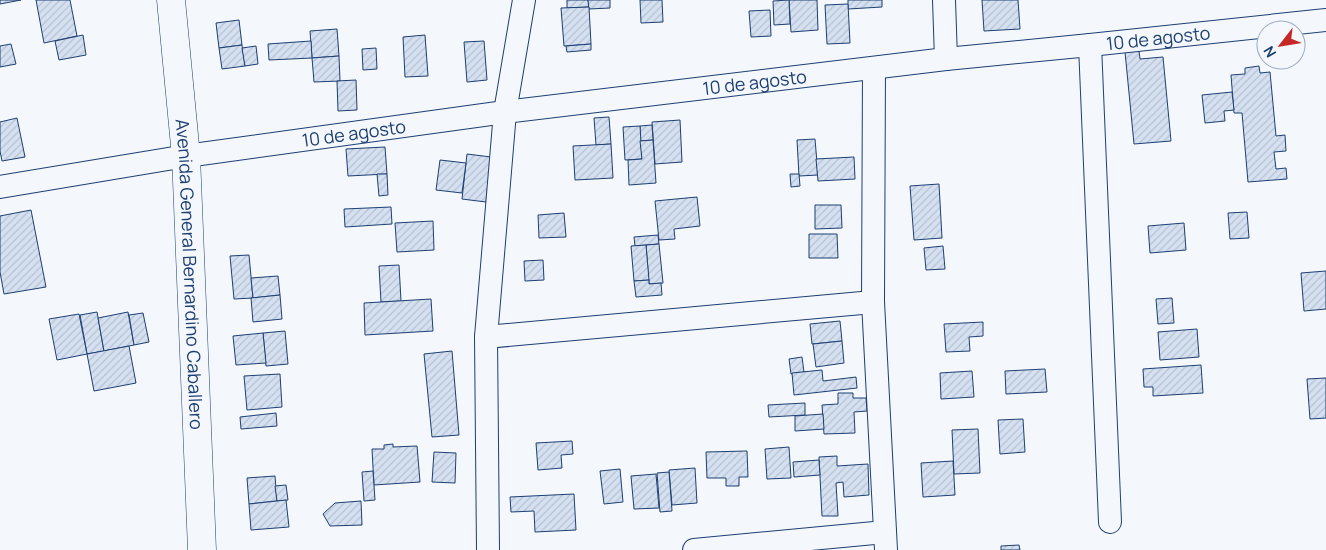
<svg xmlns="http://www.w3.org/2000/svg" width="1326" height="550" font-family="Manrope,sans-serif">
<defs>
<pattern id="building-hatch" width="6" height="6" patternUnits="userSpaceOnUse" patternTransform="scale(1.25)"><rect width="6" height="6" fill="#d5e0f0"/><path d="M-1 1l2-2M0 6l6-6M5 7l2-2" fill="none" stroke="#b6c1d1"/></pattern>
</defs>
<rect width="100%" height="100%" fill="#f4f7fb"/>
<g fill="url(#building-hatch)" stroke="#1d3f73">
<path d="M0,0H21L0,4Z"/>
<path d="M36,0H70L77,36L44,43Z"/>
<path d="M567,0H588L589,7L567,8Z"/>
<path d="M588,0H610V8L589,9Z"/>
<path d="M640,0H662L663,22L641,23Z"/>
<path d="M789,0H817L818,30L791,32Z"/>
<path d="M789,0L790,24L774,25L773,1Z"/>
<path d="M848,0H882V7L848,9Z"/>
<path d="M982,0H1018L1020,29L984,31Z"/>
<path d="M848,4L850,43L827,44L825,5Z"/>
<path d="M589,7L591,44L564,46L561,8Z"/>
<path d="M770,10L771,36L751,37L749,11Z"/>
<path d="M239,20L242,45L219,48L216,23Z"/>
<path d="M337,29L339,56L312,58L310,31Z"/>
<path d="M83,35L86,55L59,60L55,41Z"/>
<path d="M425,35L428,76L405,77L403,37Z"/>
<path d="M311,41L312,58L269,60L268,44Z"/>
<path d="M484,41L487,80L467,82L464,42Z"/>
<path d="M11,44L16,64L0,67V46Z"/>
<path d="M591,44V50L567,52L566,46Z"/>
<path d="M242,45L245,66L222,69L219,48Z"/>
<path d="M256,46L258,64L245,66L242,48Z"/>
<path d="M376,48L377,69L363,70L362,49Z"/>
<path d="M1139,51L1140,59L1163,57L1171,141L1134,144L1125,52Z"/>
<path d="M339,56L340,81L314,82L312,58Z"/>
<path d="M1259,66L1260,73L1270,72L1276,136L1285,135L1286,151L1274,152L1276,169L1286,168L1287,179L1248,182L1242,113H1234L1231,75L1245,74V68Z"/>
<path d="M356,80L357,110L338,111L337,81Z"/>
<path d="M1232,92L1234,110L1224,111L1225,121L1205,123L1202,95Z"/>
<path d="M609,117L611,144L596,145L594,118Z"/>
<path d="M17,118L25,157L2,161L0,151V122Z"/>
<path d="M680,120L682,162L655,164L652,122Z"/>
<path d="M652,125L653,140L640,141V126Z"/>
<path d="M640,126L642,159L625,160L623,127Z"/>
<path d="M815,139L818,175L799,176L797,140Z"/>
<path d="M653,140L656,183L629,185L628,160L642,159L640,141Z"/>
<path d="M611,144L613,178L575,180L573,146Z"/>
<path d="M385,147L387,174L348,176L346,149Z"/>
<path d="M467,154L491,157L486,202L462,199Z"/>
<path d="M854,157L855,179L818,181L816,159Z"/>
<path d="M440,160L466,163L462,193L436,190Z"/>
<path d="M377,174H387L388,195L379,196Z"/>
<path d="M790,174H799L800,186L791,187Z"/>
<path d="M939,184L942,238L914,240L910,186Z"/>
<path d="M697,197L700,226L674,229L675,239L659,240L655,201Z"/>
<path d="M815,205H841L842,228L815,229Z"/>
<path d="M391,207L392,224L345,227L344,209Z"/>
<path d="M31,210L46,287L4,294L0,272V216Z"/>
<path d="M1247,212L1249,238L1230,239L1228,213Z"/>
<path d="M564,213L566,237L539,238L538,215Z"/>
<path d="M433,221L434,250L397,252L395,223Z"/>
<path d="M1184,223L1186,250L1150,253L1148,226Z"/>
<path d="M809,234H837L838,258H809Z"/>
<path d="M658,235L659,244L635,246L634,237Z"/>
<path d="M659,244L663,283L649,284L646,245Z"/>
<path d="M646,245L649,280L634,281L631,246Z"/>
<path d="M943,246L945,269L926,270L924,248Z"/>
<path d="M249,255L253,298L234,299L230,256Z"/>
<path d="M543,260L544,280L525,281L524,261Z"/>
<path d="M399,265L401,301L381,302L379,266Z"/>
<path d="M1326,271V309L1304,311L1301,273Z"/>
<path d="M278,276L280,295L253,298L251,278Z"/>
<path d="M649,280V284L661,283L662,295L636,297L634,281Z"/>
<path d="M280,295L282,319L253,322L251,298Z"/>
<path d="M1172,298L1174,323L1158,324L1156,299Z"/>
<path d="M431,299L433,331L365,335L364,303Z"/>
<path d="M97,312L104,351L87,354L80,315Z"/>
<path d="M128,312L134,345L104,351L98,318Z"/>
<path d="M143,313L149,342L134,345L129,315Z"/>
<path d="M79,314L87,354L57,360L49,319Z"/>
<path d="M840,321L842,341L812,344L810,324Z"/>
<path d="M983,322V336L969,337L970,351L946,352L944,324Z"/>
<path d="M1197,329L1199,357L1160,360L1158,332Z"/>
<path d="M285,331L288,364L266,366L263,333Z"/>
<path d="M263,333L266,363L236,365L233,336Z"/>
<path d="M842,341L844,363L816,367L813,344Z"/>
<path d="M129,346L136,383L94,391L87,354Z"/>
<path d="M452,351L459,435L432,437L424,354Z"/>
<path d="M802,357L804,372L791,374L789,359Z"/>
<path d="M1201,365L1203,393L1153,396V387H1144L1143,369Z"/>
<path d="M1045,369L1047,392L1006,394L1005,371Z"/>
<path d="M822,370L823,381L856,377L857,388L794,395L792,373Z"/>
<path d="M972,371L974,397L941,399L940,373Z"/>
<path d="M280,374L282,407L247,410L244,376Z"/>
<path d="M1326,378V418L1310,419L1307,379Z"/>
<path d="M838,393H853V398H866L867,411L854,412L855,433L824,434L822,405L838,404Z"/>
<path d="M805,403V415L769,417L768,405Z"/>
<path d="M276,413L277,426L241,429L240,417Z"/>
<path d="M823,414L824,429L795,431V416Z"/>
<path d="M1023,419L1025,452L1000,454L998,420Z"/>
<path d="M978,429L980,473L954,474L952,430Z"/>
<path d="M572,441L573,454L561,455L562,468L538,470L536,443Z"/>
<path d="M393,444V447L417,446L420,482L374,485L372,449H384V445Z"/>
<path d="M789,447L791,478L767,479L765,449Z"/>
<path d="M747,451L748,477H739V486H726V478H707L706,452Z"/>
<path d="M434,452L456,453L455,483L432,482Z"/>
<path d="M837,456V466L868,464L869,495L844,497L843,482L836,483L838,516H822L819,457Z"/>
<path d="M819,460L820,475L794,477L793,462Z"/>
<path d="M953,461L955,495L923,497L921,463Z"/>
<path d="M695,468L697,503L672,505L669,470Z"/>
<path d="M620,469L623,502L604,504L600,471Z"/>
<path d="M373,471L375,500L364,501L362,472Z"/>
<path d="M669,472L672,511L660,512L657,473Z"/>
<path d="M656,474L659,508L634,509L631,476Z"/>
<path d="M275,476L277,501L249,504L247,478Z"/>
<path d="M286,485L288,500L277,501L275,486Z"/>
<path d="M574,494L576,530L535,532L534,511L511,512L510,497Z"/>
<path d="M286,500L289,527L251,530L249,504Z"/>
<path d="M361,501L362,525L330,526L323,514L335,503Z"/>
<path d="M1019,545L1020,550H1001V546Z"/>
</g>
<g fill="none" stroke-linecap="round" stroke-linejoin="round">
<g stroke="#1d3f73" stroke-width="24">
<g id="minor">
<path d="M944,0L946,59"/>
<path d="M1090,45L1110,522"/>
<path d="M874,68L873,302L886,550"/>
<path id="s1" d="M0,187L186,156L505,112L946,59L1090,45L1326,20"/>
<path d="M486,337L873,302"/>
<path d="M488,550L486,337L505,112L524,0"/>
<path d="M694,550L885,532"/>
</g>
</g>
<g stroke="#1d3f73" stroke-width="29">
<g id="major">
<path id="s2" d="M171,0L186,156L202,550"/>
</g>
</g>
<use href="#minor" stroke="#f4f7fb" stroke-width="22"/>
<use href="#major" stroke="#f4f7fb" stroke-width="28"/>
</g>
<g text-anchor="middle" dominant-baseline="central" stroke-width="4" stroke-linejoin="round" paint-order="stroke">
<g font-size="18" fill="#1d3f73" stroke="#f4f7fb">
<text stroke="none"><textPath href="#s1" startOffset="1168">10 de agosto</textPath></text>
<text stroke="none"><textPath href="#s1" startOffset="762">10 de agosto</textPath></text>
<text stroke="none"><textPath href="#s1" startOffset="358">10 de agosto</textPath></text>
<text stroke="none"><textPath href="#s2" startOffset="275">Avenida General Bernardino Caballero</textPath></text>
</g>
</g>
<g transform="translate(1281 45) rotate(239)"><circle r="24" fill="#f4f7fb" stroke="#9eadc5"/>
<path d="M0-4L9 19L0 12L-9 19Z" fill="#c62828"/>
<text y="-8" font-size="14" font-weight="bold" text-anchor="middle" fill="#1d3f73">N</text>
</g>
</svg>
